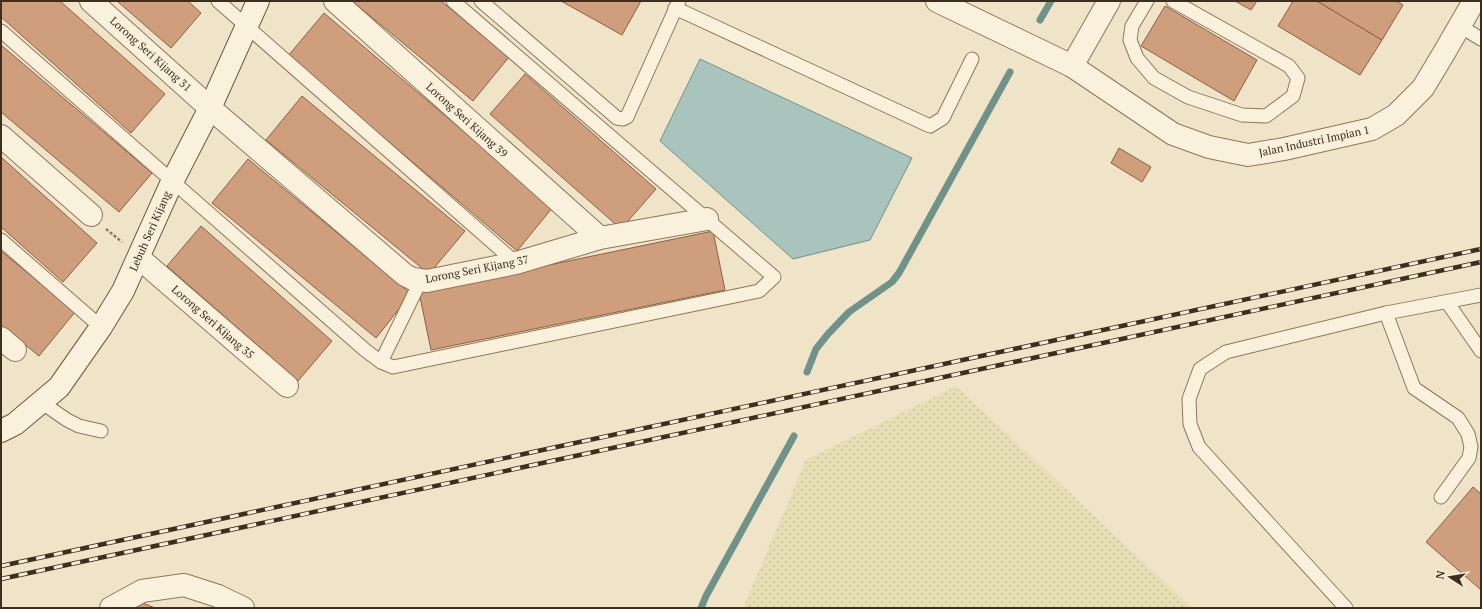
<svg xmlns="http://www.w3.org/2000/svg" width="1482" height="609" font-family="'PT Serif',serif">
<defs>
<pattern id="farmland-dots" width="8" height="8" patternUnits="userSpaceOnUse"><rect width="8" height="8" fill="#e6deb5"/><path d="M2 2h.1M6 6h.1" fill="none" stroke="#c6bf9b" stroke-width="1.8" stroke-linecap="round"/></pattern>
</defs>
<rect width="100%" height="100%" fill="#f0e4c8"/>
<path fill="url(#farmland-dots)" d="M956,386L1192,608H743L806,460Z"/>
<path fill="#a9c4bc" stroke="#6f938a" d="M700,59L912,158L870,240L793,259L660,141Z"/>
<g fill="none" stroke-linecap="round" stroke-linejoin="round">
<g stroke="#6f938a" stroke-width="7">
<path d="M1040,20L1051,1"/>
<path d="M807,372L816,349L828,334L849,312L892,282L899,273L1010,72"/>
<path d="M701,608L706,596L794,436"/>
</g>
</g>
<g fill="#cf9f7d" stroke="#8d5f41">
<path d="M1,1H60L165,94L131,133L1,17Z"/>
<path d="M117,1H188L201,13L171,48Z"/>
<path d="M352,1H441L509,57L473,101Z"/>
<path d="M561,1H641L622,35Z"/>
<path d="M1235,1H1257L1251,10Z"/>
<path d="M1293,1H1317L1382,40L1360,75L1278,26Z"/>
<path d="M1317,1H1397L1403,5L1382,40Z"/>
<path d="M1165,6L1257,60L1234,101L1141,46Z"/>
<path d="M324,13L553,207L517,251L288,56Z"/>
<path d="M1,45L152,173L119,212L1,112Z"/>
<path d="M525,74L656,189L621,229L490,114Z"/>
<path d="M302,96L465,231L429,274L266,140Z"/>
<path d="M1119,148L1151,167L1142,182L1111,163Z"/>
<path d="M1,157L97,243L63,282L1,227Z"/>
<path d="M248,159L411,294L376,338L212,203Z"/>
<path d="M201,226L332,341L298,381L167,266Z"/>
<path d="M713,231L725,290L431,350L419,292Z"/>
<path d="M1,251L75,312L39,356L1,325Z"/>
<path d="M1473,487L1481,494V590L1426,542Z"/>
<path d="M138,601L155,608H135Z"/>
</g>
<g fill="none" stroke-linecap="round" stroke-linejoin="round">
<g stroke="#8d765c" stroke-width="15">
<g id="lane">
<path d="M218,1L516,263"/>
<path d="M481,1L617,118L623,119L627,117L679,1"/>
<path d="M1147,1L1132,26L1130,40L1137,58L1154,78L1188,97L1242,115L1266,116L1293,96L1298,78L1289,66L1173,1"/>
<path d="M675,8L930,126L943,118L972,59"/>
<path d="M1460,26L1481,39"/>
<path d="M1,31L365,350L381,362L393,367L759,291L774,277L453,1"/>
<path d="M1,240L101,327"/>
<path d="M1447,302L1481,351"/>
<path d="M1386,313L1414,388L1458,418L1468,434L1471,447L1469,458L1441,497"/>
<path d="M381,362L421,280"/>
<path d="M41,402L67,420L79,426L101,431"/>
<path d="M1346,608L1199,447L1190,424L1189,399L1200,369L1226,352L1386,313L1481,295"/>
</g>
</g>
<g stroke="#8d765c" stroke-width="24">
<g id="street">
<path d="M91,1L210,108L405,275L413,279L427,281L516,263L600,238L707,219"/>
<path d="M335,1L600,238"/>
<path d="M937,1L1072,66L1173,134L1209,147L1248,155L1284,149L1372,129L1396,115L1423,88L1444,53L1474,1"/>
<path d="M1072,66L1109,1"/>
<path d="M1,136L91,215"/>
<path d="M139,258L287,386"/>
<path d="M1,338L15,350"/>
<path d="M111,608L142,591L184,585L218,596L243,608"/>
</g>
</g>
<g stroke="#6f573f" stroke-width="24">
<path id="secondary" d="M1,431L15,424L59,387L101,327L123,291L172,182L210,108L258,1"/>
</g>
<path stroke="#8d765c" stroke-width="2.5" stroke-dasharray="3 2" stroke-linecap="butt" d="M106,229L122,242"/>
<use href="#lane" stroke="#faf1dc" stroke-width="13"/>
<use href="#street" stroke="#faf1dc" stroke-width="22"/>
<use href="#secondary" stroke="#faf1dc" stroke-width="22"/>
<g stroke="#3d2e20" stroke-width="4.5">
<g id="rail">
<path d="M1,566L1481,249"/>
<path d="M1,579L1481,262"/>
</g>
</g>
<use href="#rail" stroke="#f7eed8" stroke-width="3" stroke-dasharray="9" stroke-linecap="butt"/>
</g>
<g text-anchor="middle" dominant-baseline="central" stroke-width="3" stroke-linejoin="round" paint-order="stroke">
<g font-size="11" fill="#3d2e20" stroke="#f7eed8">
<text transform="translate(151 54) rotate(42)">Lorong Seri Kijang 31</text>
<text transform="translate(467 120) rotate(42)">Lorong Seri Kijang 39</text>
<text transform="translate(1314 141) rotate(-12)">Jalan Industri Impian 1</text>
<text transform="translate(150 231) rotate(-66)">Lebuh Seri Kijang</text>
<text transform="translate(477 269) rotate(-11)">Lorong Seri Kijang 37</text>
<text transform="translate(213 322) rotate(41)">Lorong Seri Kijang 35</text>
</g>
</g>
<rect width="1482" height="609" fill="none" stroke="#3d2e20" stroke-width="4"/>
<g transform="translate(1450 577) rotate(282)" stroke="#f7eed8" stroke-width="3" paint-order="stroke">
<path d="M0-3L7 15L0 10L-7 15Z" fill="#3d2e20"/>
<text y="-6" font-size="11" font-weight="bold" text-anchor="middle" fill="#3d2e20">N</text>
</g>
</svg>
